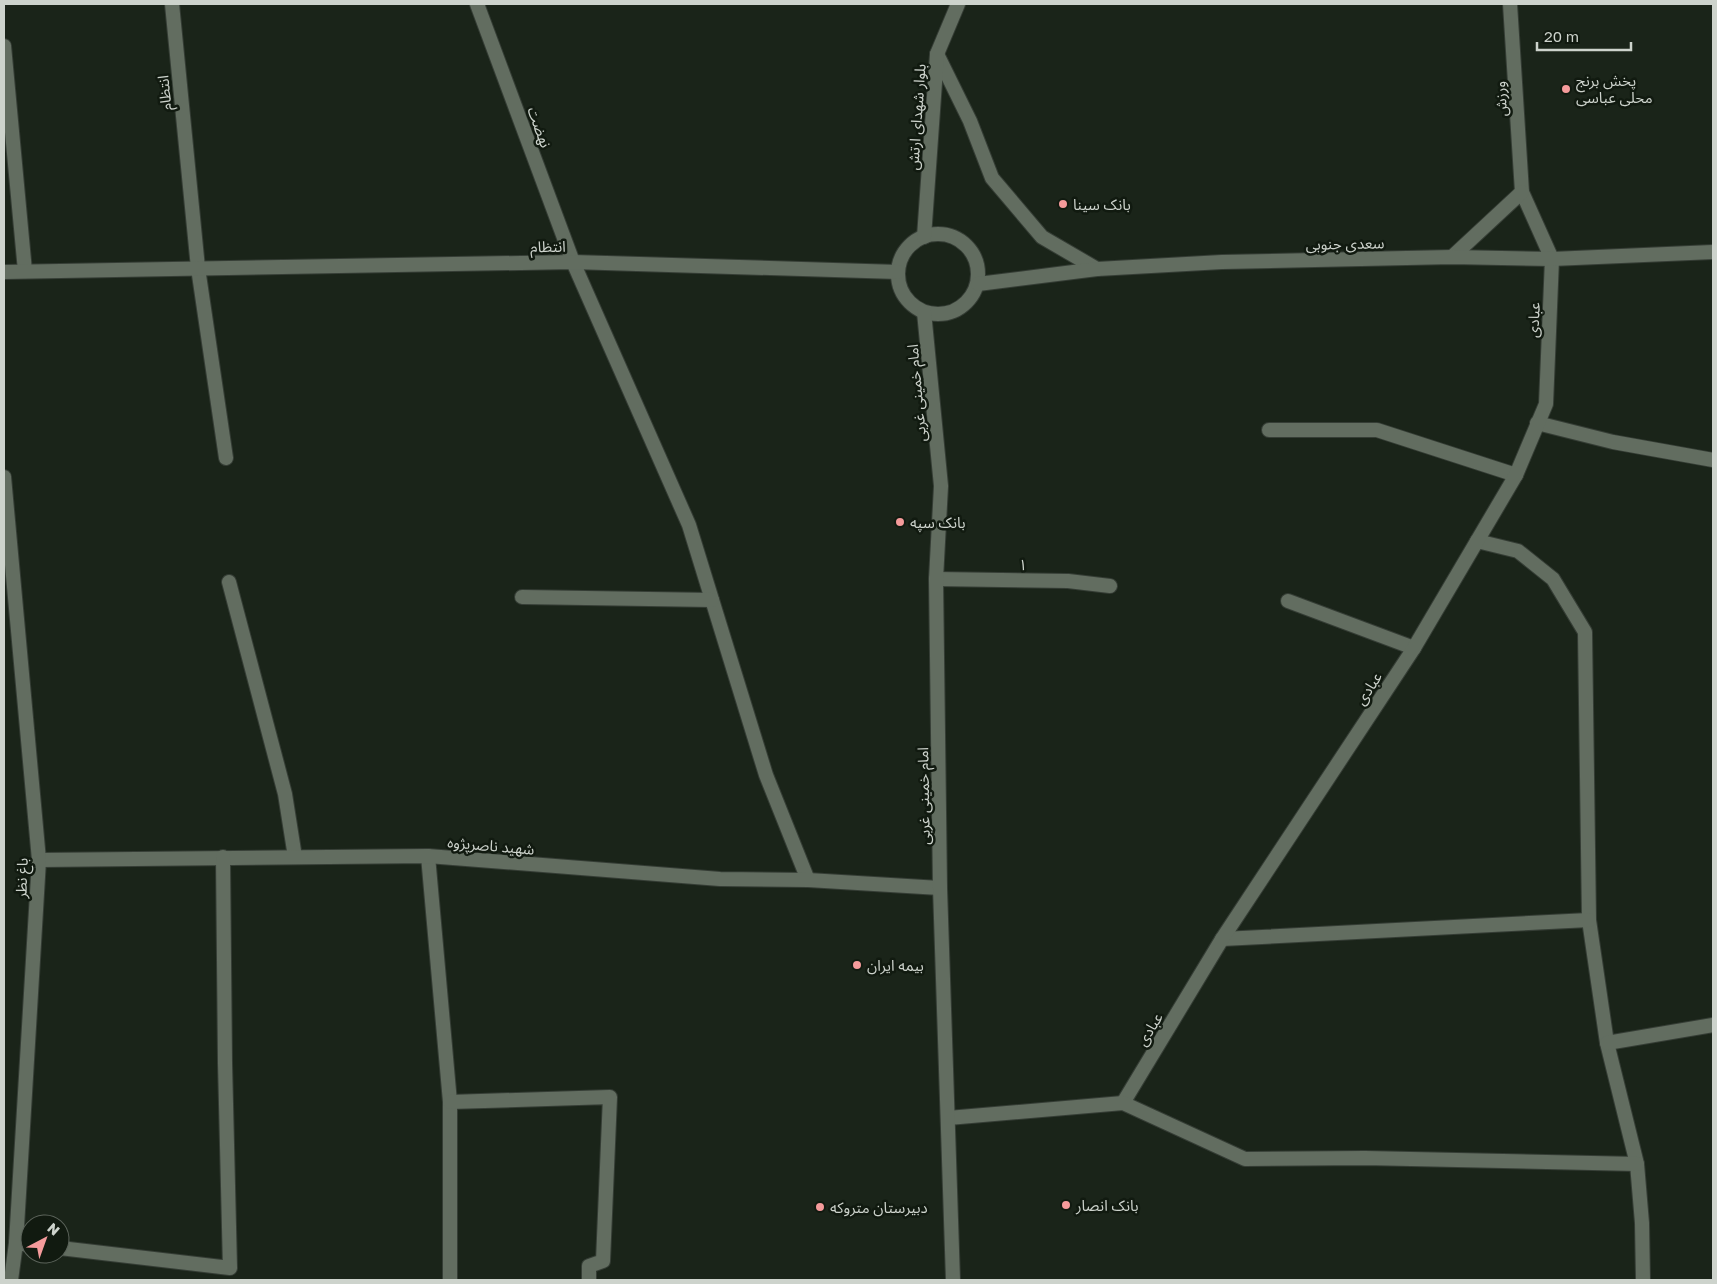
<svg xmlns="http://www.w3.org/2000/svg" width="1717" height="1284" font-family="'Golos Text','Noto Sans Arabic',sans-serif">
<rect width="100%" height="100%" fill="#1a2419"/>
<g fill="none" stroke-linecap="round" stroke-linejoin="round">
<g stroke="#353d35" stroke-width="16">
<g id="minor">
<path d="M172,4L198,268L226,458"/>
<path d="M4,46L25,271"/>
<path d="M573,262L689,525L766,775L808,880"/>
<path d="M1537,423L1613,442L1713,460"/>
<path d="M1269,430H1377L1516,475"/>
<path d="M1477,541L1518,551L1553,579L1585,632L1589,920L1607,1043L1637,1164L1642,1223L1643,1280"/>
<path d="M936,579L1068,581L1110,586"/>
<path d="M229,582L285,794L295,857"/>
<path d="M522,597L712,600"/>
<path d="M1288,601L1414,648"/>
<path d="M428,856L450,1102V1280"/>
<path d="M39,860L428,856L720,879L808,880L940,888"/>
<path d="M1222,939L1589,920"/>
<path d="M1607,1043L1713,1025"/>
<path d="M450,1102L610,1097L603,1261L589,1266V1280"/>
<path d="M1123,1103L1222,939L1414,648L1516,475L1546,404L1552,259"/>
<path d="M948,1118L1123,1103L1245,1159L1365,1158L1637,1164"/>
<path d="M16,1243L30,1245"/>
<path d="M60,1248L230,1268L225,1063L223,857"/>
</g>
</g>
<g stroke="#353d35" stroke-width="16">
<g id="tertiary">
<path d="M477,4L573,262"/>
<path d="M4,477L39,860L16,1243L11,1280"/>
</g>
</g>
<g stroke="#353d35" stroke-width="16">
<g id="secondary">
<path d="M1510,4L1522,192L1552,259"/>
<path d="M937,54L970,121L992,178L1042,237L1097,269"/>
<circle cx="938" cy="274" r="40"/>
<path d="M924,237L937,54L958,4"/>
<path d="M1452,257L1522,192"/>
<path d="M4,272L573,262L898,272"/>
<path d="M978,284L1097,269L1222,262L1452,257L1552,259L1713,252"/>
<path d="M924,312L941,486L936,579L940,888L953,1280"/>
</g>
</g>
<use href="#minor" stroke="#626d60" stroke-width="14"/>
<use href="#tertiary" stroke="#626d60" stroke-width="14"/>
<use href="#secondary" stroke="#626d60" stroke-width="14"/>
</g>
<g fill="#f59b9b" stroke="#111a10" stroke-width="2">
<circle cx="1566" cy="89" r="5"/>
<circle cx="1063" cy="204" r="5"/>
<circle cx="900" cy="522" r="5"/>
<circle cx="857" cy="965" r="5"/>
<circle cx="1066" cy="1205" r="5"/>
<circle cx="820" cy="1207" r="5"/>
</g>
<g text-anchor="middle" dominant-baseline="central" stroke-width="5" stroke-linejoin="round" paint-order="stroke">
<g font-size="15" fill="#cdd3cc" stroke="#111a10" text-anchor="start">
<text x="1576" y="80">پخش برنج<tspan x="1576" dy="17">محلی عباسی</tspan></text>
<text x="1073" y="204">بانک سینا</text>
<text x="910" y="522">بانک سپه</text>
<text x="867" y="965">بیمه ایران</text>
<text x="1076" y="1205">بانک انصار</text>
<text x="830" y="1207">دبیرستان متروکه</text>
</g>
<g font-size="15" fill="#cdd3cc" stroke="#111a10">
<text transform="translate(164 93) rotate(-96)">انتظام</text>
<text transform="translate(1500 99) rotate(-94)">ورزش</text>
<text transform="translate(916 117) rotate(-86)">بلوار شهدای ارتش</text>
<text transform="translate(540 127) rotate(70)">نهضت</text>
<text transform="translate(1345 243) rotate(-1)">سعدی جنوبی</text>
<text transform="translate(548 246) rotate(-1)">انتظام</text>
<text transform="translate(1533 320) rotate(-87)">عبادی</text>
<text transform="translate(916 393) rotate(-95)">امام خمینی غربی</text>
<text transform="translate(1023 564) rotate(1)">۱</text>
<text transform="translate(1368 688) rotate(-57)">عبادی</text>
<text transform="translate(923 796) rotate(-91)">امام خمینی غربی</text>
<text transform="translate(491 845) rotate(5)">شهید ناصرپژوه</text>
<text transform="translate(21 878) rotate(-88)">باغ نظر</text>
<text transform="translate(1149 1029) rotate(-59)">عبادی</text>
</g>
</g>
<rect width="1717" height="1284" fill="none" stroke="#cdd3cc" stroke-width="10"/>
<g transform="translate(45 1239) rotate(41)"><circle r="24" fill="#111a10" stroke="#5c645b"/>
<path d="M0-4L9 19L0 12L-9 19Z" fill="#f59b9b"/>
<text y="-8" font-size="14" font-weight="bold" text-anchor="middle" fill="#cdd3cc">N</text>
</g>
<path d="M1537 42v8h94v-8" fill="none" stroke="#cdd3cc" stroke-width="2.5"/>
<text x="1544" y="42" font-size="15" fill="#cdd3cc" stroke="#111a10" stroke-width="4" paint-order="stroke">20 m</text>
</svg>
